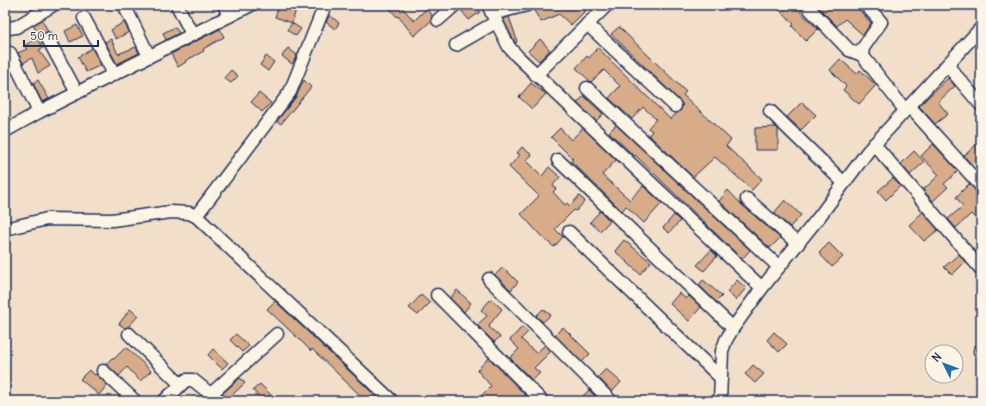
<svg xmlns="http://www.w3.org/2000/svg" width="986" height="406" font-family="Delius,sans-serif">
<rect width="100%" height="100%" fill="#f1dfc9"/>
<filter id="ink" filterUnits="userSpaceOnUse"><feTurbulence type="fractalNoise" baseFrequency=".025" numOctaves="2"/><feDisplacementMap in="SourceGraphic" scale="8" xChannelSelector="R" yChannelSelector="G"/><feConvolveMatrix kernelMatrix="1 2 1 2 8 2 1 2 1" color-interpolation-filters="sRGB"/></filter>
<g filter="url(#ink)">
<g fill="#d8ac89" stroke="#1b2f5e">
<path d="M387,5H400L414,21L426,9L432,15L431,21L414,36L398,16L397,17Z"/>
<path d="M462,5H477L480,12L469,20L461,10Z"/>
<path d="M540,5H591L571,25L559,14L541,22L533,9Z"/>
<path d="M774,5H793L818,29L806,41L792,26L794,24Z"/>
<path d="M816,5H855L871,23L863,35L845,19L837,26Z"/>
<path d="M278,8L296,9L292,23L275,17Z"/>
<path d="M330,15L339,23L335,29L326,22Z"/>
<path d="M509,17L515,34L517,42L515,43L503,19Z"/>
<path d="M42,20L48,31L39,36L33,25Z"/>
<path d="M124,22L129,32L116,39L111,30Z"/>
<path d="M292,23L301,29L296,36L287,30Z"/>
<path d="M77,25L83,36L70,42L65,31Z"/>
<path d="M175,27L179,33L166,40L163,33Z"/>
<path d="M619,27L686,92L683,95L731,140L726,146L762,179L752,190L715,157L693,177L649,135L652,131L648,128L656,119L643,107L632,119L609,98L620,86L604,70L591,82L576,68L587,56L589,58L598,48L670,119L680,111L683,105L680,101L611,34Z"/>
<path d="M220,29L224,37L203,49L204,51L185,61L186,62L178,67L171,54Z"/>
<path d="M37,38L43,48L39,50L50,66L38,73L32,58L23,63L18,53L27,49L24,46Z"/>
<path d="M111,39L118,54L136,47L139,53L117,64L105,42Z"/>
<path d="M540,39L550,50L539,61L528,51Z"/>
<path d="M92,48L101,65L86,72L78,57Z"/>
<path d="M288,48L297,55L292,64L282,56Z"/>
<path d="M266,56L274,62L268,71L260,65Z"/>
<path d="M840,59L857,74L860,70L876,85L859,104L843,90L846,86L830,70Z"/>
<path d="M231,70L238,76L231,83L224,78Z"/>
<path d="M948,78L955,86L938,102L948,114L935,124L919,106Z"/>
<path d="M38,80L49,99L42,102L33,83Z"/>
<path d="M304,80L311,87L281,124L277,121L296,97Z"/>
<path d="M531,83L546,94L532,109L519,97Z"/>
<path d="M259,93L271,103L262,112L251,102Z"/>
<path d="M584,96L603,114L596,121L577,103Z"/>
<path d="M802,102L816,115L801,130L787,117Z"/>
<path d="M616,125L750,250L742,259L635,155L634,156L609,132Z"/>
<path d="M776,127L778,129V150H755V128Z"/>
<path d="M560,128L571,140L583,128L616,160L602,175L630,200L643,186L662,203L644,223L626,206L622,211L571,161L573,159L551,137Z"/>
<path d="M981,140V155L971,164L964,156Z"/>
<path d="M933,144L958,171L944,184L948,187L933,201L923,190L939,175L921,156Z"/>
<path d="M522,147L532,155L526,160L542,176L549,167L560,177L553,185L556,189L553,192L565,205L567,203L570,206L579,196L585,201L576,211L574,210L555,229L563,237L554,247L543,238L521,214L539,196L509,167L520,155L517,153Z"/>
<path d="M914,151L924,162L910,175L901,164Z"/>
<path d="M893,178L900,186L886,200L878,191Z"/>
<path d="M969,184L981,194V215L976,219L971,214L956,228L948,219L963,206L956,197Z"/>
<path d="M728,190L742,205L780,238L770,248L719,201Z"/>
<path d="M785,200L801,215L790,227L774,213Z"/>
<path d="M600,211L610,221L600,231L590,222Z"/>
<path d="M923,212L938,230L924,241L909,225Z"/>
<path d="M674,215L680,221L669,233L663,228Z"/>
<path d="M624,240L651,262L640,274L615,251Z"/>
<path d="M829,243L843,257L832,267L819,253Z"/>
<path d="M711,250L717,256L704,271L697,265Z"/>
<path d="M959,254L965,262L952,275L944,267Z"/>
<path d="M503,267L518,282L511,290L495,275Z"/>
<path d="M703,280L722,296L716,302L699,285Z"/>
<path d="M737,280L746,288L736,300L727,292Z"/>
<path d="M457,290L471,303L464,312L450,298Z"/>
<path d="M679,293L686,299L689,296L701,307L689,321L670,304Z"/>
<path d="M421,295L430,303L418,315L409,308Z"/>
<path d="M491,299L502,309L490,324L489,327L500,337L494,342L477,325L487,316L481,310Z"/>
<path d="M275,301L381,401H366L312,349L311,351L303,343L267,309Z"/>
<path d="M130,309L138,316L128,327L125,328L119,324Z"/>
<path d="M543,309L551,315L543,322L536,316Z"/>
<path d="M522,327L528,332L521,339L536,353L545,345L551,351L534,368L540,373L532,380L510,358L519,349L510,340Z"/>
<path d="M563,327L590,354L582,362L555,335Z"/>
<path d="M774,332L787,344L779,352L767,340Z"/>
<path d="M236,334L249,346L242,352L230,340Z"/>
<path d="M126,347L151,371L140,381L127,367L119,376L106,364L112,358L114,359Z"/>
<path d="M213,349L228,363L222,369L208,355Z"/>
<path d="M489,358L531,401H476L491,386L477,370Z"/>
<path d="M753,365L764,374L755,383L745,374Z"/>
<path d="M606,369L621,382L612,392L598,377Z"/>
<path d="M89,370L95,375L96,374L107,385L99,395L80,379Z"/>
<path d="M240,378L245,383L231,396L236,401H226L222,394Z"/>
<path d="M260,384L271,395L263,401L253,390Z"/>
<path d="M589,390L599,400L578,401Z"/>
</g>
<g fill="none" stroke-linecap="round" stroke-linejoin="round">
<g stroke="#1b2f5e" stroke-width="15">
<g id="minor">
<path d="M124,5L149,56"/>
<path d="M177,5L192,34"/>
<path d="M224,5L229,16"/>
<path d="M488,5L509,47L517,56L762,288"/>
<path d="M806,5L849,50L862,55"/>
<path d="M866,5L881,22L863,48L862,55L905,110"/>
<path d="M492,14L527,5"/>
<path d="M84,18L114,74"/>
<path d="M438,20L455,5"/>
<path d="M587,24L675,106"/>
<path d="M5,25L9,28L16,27L53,5"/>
<path d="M48,39L77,93"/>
<path d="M456,45L496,22"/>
<path d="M10,53L39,112"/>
<path d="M947,65L981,105"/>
<path d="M536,75L607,5"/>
<path d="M587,88L779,267"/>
<path d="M909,106L981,186"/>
<path d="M770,111L844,183"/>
<path d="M5,131L39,112L251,5"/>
<path d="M874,144L981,269"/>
<path d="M558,160L733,328"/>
<path d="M747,199L798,244"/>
<path d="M196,216L290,92L325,5"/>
<path d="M5,229L47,219L112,220L171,212L189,213L196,216L392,401"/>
<path d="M569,232L721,378"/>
<path d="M489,279L611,401"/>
<path d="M437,295L542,401"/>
<path d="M129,334L180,384"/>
<path d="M980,351L981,352"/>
<path d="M103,371L135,401"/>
<path d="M211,394L277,334"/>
<path d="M164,401L186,380H193L219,401"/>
<path d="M720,401L722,351L726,340L733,328L762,288L819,217L868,151L981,28"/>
</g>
</g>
<use href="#minor" stroke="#fcf5e5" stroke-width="12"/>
</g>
</g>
<rect width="986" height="406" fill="none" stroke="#fcf5e5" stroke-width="20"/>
<rect x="10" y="10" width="966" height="386" fill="none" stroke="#1b2f5e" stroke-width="1.5" filter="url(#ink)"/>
<g transform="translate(944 364) rotate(312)"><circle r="19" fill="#fcf5e5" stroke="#a2a6af"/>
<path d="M0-3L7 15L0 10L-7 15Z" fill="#1f6fb2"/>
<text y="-6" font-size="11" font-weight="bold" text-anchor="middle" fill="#1b2f5e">N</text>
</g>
<path d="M24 40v6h74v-6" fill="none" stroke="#1b2f5e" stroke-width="2"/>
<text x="30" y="40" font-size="12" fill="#1b2f5e" stroke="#fcf5e5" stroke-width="3" paint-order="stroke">50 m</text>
</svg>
